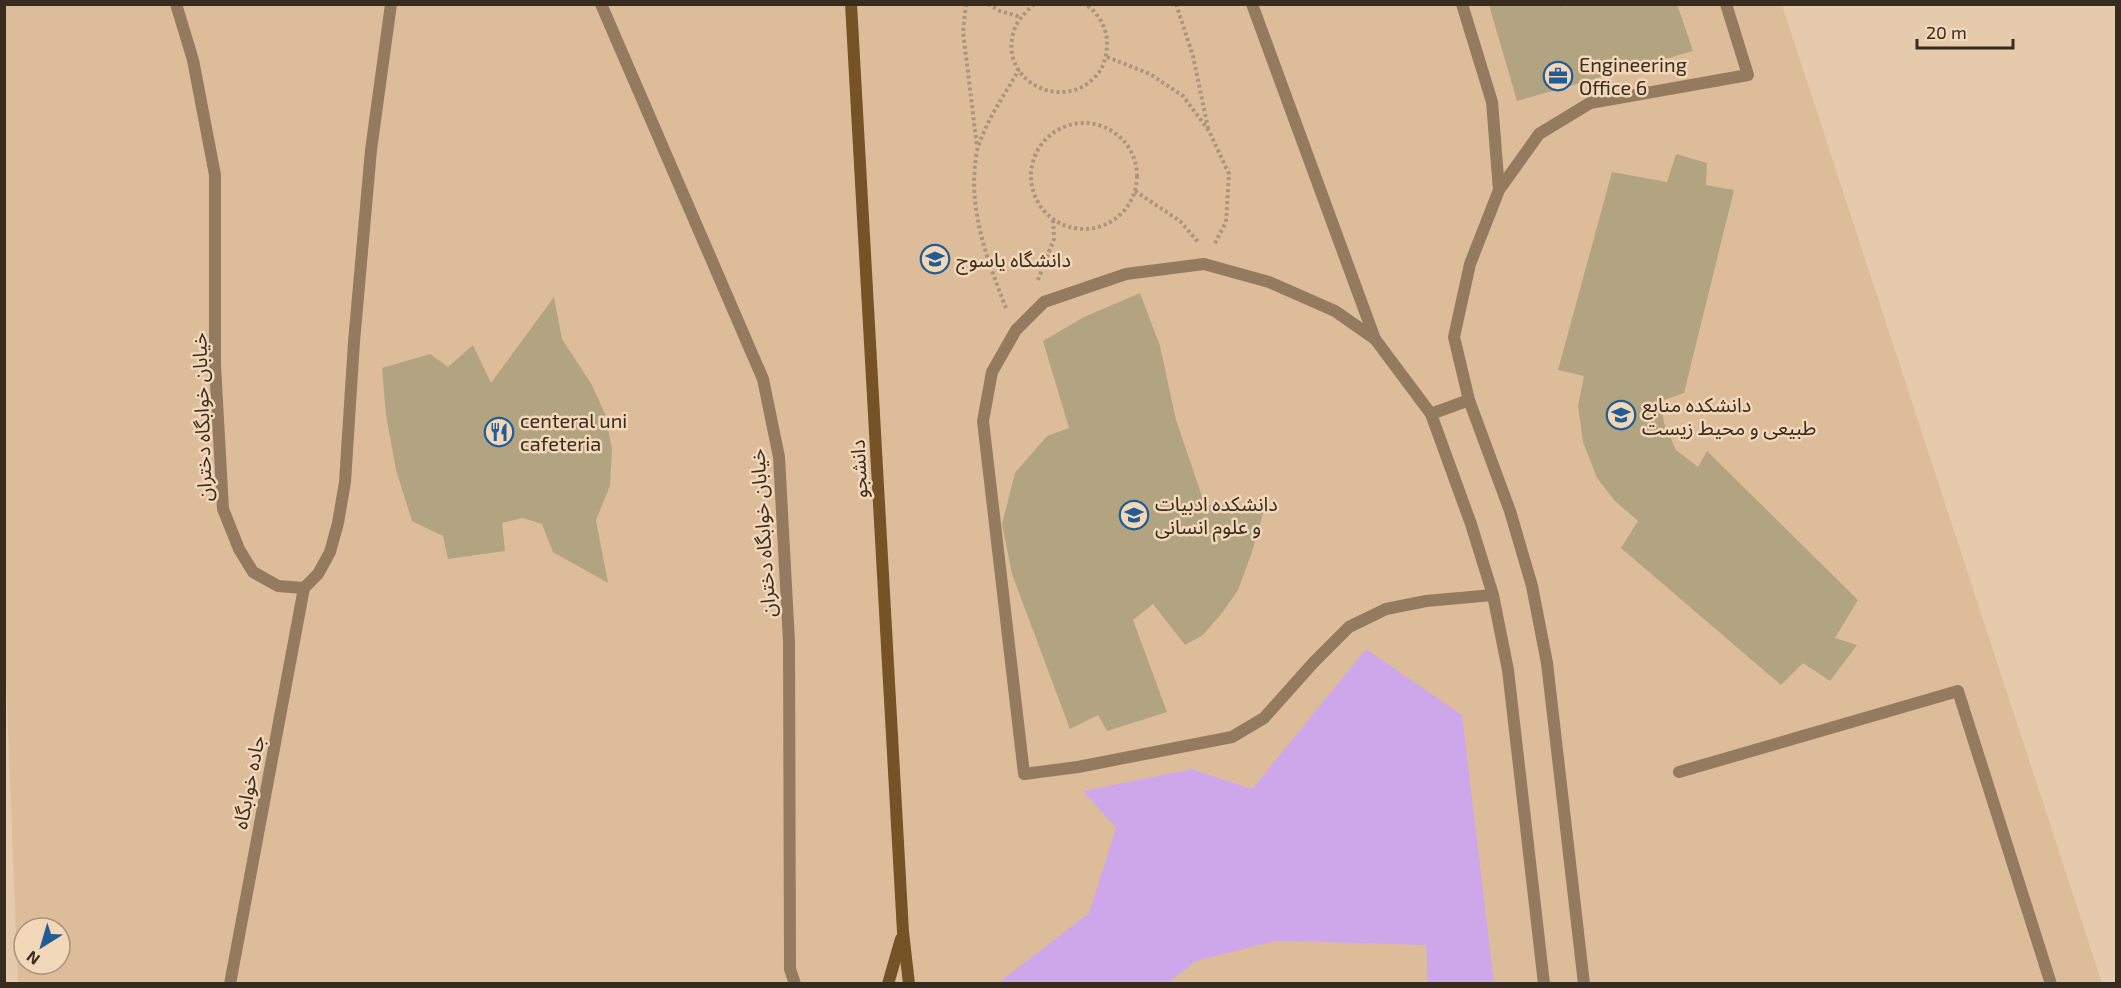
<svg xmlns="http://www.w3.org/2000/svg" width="2121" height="988" font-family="'Exo 2','Noto Sans Arabic',sans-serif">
<rect width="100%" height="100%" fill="#e5caac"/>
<path fill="#ddbd99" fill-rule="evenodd" d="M4,5H1782L2102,983H18L4,629ZM24,928H60V964H24Z"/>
<path fill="#cda7ea" d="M1366,649L1462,715L1494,983H1428L1426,945L1275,941L1196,961L1168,983H998L1089,913L1116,828L1083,791L1192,769L1252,789Z"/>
<g fill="#b2a481">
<path d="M1571,4H1677L1693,51L1517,101L1489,5H1564L1565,7Z"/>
<path d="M1676,154L1707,163L1706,185L1734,190L1684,393L1661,401L1664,423L1676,450L1698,467L1707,451L1858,600L1835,638L1857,645L1830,681L1803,663L1781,685L1621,548L1638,521L1615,501L1597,478L1583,442L1578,406L1584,376L1558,370L1612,172L1667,182Z"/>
<path d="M1140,293L1160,346L1176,420L1205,505L1265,506L1252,552L1238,590L1222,613L1203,635L1185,645L1153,604L1133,620L1167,712L1107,731L1098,715L1070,729L1012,574L1002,524L1015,473L1047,436L1069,428L1043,341L1084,317Z"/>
<path d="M554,297L562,339L592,385L605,414L612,449L610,486L596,520L608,583L553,552L542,524L523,518L502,523L505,551L448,559L443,536L412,521L396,470L386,415L382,368L430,354L448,367L473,345L491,383Z"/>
</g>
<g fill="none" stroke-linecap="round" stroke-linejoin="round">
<g stroke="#ab957d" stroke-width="4" stroke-dasharray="3 3" stroke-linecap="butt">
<path d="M966,4L963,32L977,147"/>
<path d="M988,4L1000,11L1021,17"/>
<path d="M1034,4C1025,13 1016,21 1013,34C1001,80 1059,111 1093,79C1104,69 1107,56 1107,42C1107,28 1097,10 1084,4"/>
<path d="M1176,4L1193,56L1208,128"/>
<path d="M1107,57L1150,74L1183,96L1209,131L1229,174L1226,222L1214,245"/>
<circle cx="1084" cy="176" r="53"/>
<path d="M1135,191L1180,221L1199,243"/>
<path d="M1038,280L1054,239L1053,219"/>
<path d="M1006,308C988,262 970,215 975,165C976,160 976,153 978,147C987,120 1004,95 1019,70"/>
</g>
<g stroke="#947b5f" stroke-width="12">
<path d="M1252,4L1375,339"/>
<path d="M1462,4L1492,102L1499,190"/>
<path d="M1469,400L1454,337L1470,264L1499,190L1539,134L1590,103L1748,75L1726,4"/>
<path d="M1431,414L1469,400L1510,511L1532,586L1547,663L1584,984"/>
<path d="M1493,595L1426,601L1386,609L1349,627L1314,662L1264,718L1232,737L1078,767L1024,774L983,421L992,372L1016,330L1044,302L1126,274L1204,264L1269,282L1335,311L1375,339L1431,414L1471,524L1493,595L1508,670L1544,984"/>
</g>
<g stroke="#947b5f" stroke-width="12">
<path d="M176,4L193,60L215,175V365L223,509L239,549L253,572L278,586L304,588L318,574L330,552L338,523L345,482L354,342L371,150L391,4"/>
<path d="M601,4L763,379L779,457L789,641L790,969L795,984"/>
<path d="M1679,772L1958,691L2051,984"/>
<path d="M230,984L304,588"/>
</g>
<g stroke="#765227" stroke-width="12">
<path d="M851,4L903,932L909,984"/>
<path d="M888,984L901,939"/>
</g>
</g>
<defs>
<g id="office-ring" transform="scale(1.5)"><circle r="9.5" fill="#f2d7b8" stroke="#215d94" stroke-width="1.5"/><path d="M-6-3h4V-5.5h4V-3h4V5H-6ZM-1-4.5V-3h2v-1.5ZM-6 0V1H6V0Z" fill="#215d94"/></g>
<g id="university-ring" transform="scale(1.5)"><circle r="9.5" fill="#f2d7b8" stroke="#215d94" stroke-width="1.5"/><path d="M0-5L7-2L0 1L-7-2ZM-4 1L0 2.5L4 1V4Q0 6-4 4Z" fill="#215d94"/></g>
<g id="restaurant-ring" transform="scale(1.5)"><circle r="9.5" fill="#f2d7b8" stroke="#215d94" stroke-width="1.5"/><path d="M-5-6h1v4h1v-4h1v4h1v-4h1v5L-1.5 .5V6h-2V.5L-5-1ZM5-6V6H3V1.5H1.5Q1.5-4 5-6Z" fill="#215d94"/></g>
</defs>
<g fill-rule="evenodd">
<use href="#office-ring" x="1558" y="76"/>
<use href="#university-ring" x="935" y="259"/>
<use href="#university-ring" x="1621" y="415"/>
<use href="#restaurant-ring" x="499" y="432"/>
<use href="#university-ring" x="1134" y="515"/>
</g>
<g text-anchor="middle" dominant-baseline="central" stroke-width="5" stroke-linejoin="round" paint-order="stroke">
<g font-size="20" fill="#372c20" stroke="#f2d7b8" text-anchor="start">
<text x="1579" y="64">Engineering<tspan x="1579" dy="23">Office 6</tspan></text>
<text x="956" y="259">دانشگاه یاسوج</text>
<text x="1642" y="404">دانشکده منابع<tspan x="1642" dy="23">طبیعی و محیط زیست</tspan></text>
<text x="520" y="420">centeral uni<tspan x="520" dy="23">cafeteria</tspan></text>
<text x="1155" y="503">دانشکده ادبیات<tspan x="1155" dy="23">و علوم انسانی</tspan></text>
</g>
<g font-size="20" fill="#372c20" stroke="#f2d7b8">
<text transform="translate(201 417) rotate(-92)">خیابان خوابگاه دختران</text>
<text transform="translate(858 469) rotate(-93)">دانشجو</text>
<text transform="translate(762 533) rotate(-94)">خیابان خوابگاه دختران</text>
<text transform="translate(248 782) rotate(-79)">جاده خوابگاه</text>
</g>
</g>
<rect width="2121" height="988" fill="none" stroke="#372c20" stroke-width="12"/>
<g transform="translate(42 946) rotate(217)"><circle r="28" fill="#f2d7b8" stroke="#a7937b" stroke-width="1.5"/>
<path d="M0-4.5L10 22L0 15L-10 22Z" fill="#215d94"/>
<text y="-9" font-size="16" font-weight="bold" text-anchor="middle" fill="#372c20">N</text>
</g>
<path d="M1917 39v9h96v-9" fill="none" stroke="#372c20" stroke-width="3"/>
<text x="1926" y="39" font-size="18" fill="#372c20" stroke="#f2d7b8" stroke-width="4.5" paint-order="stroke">20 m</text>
</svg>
